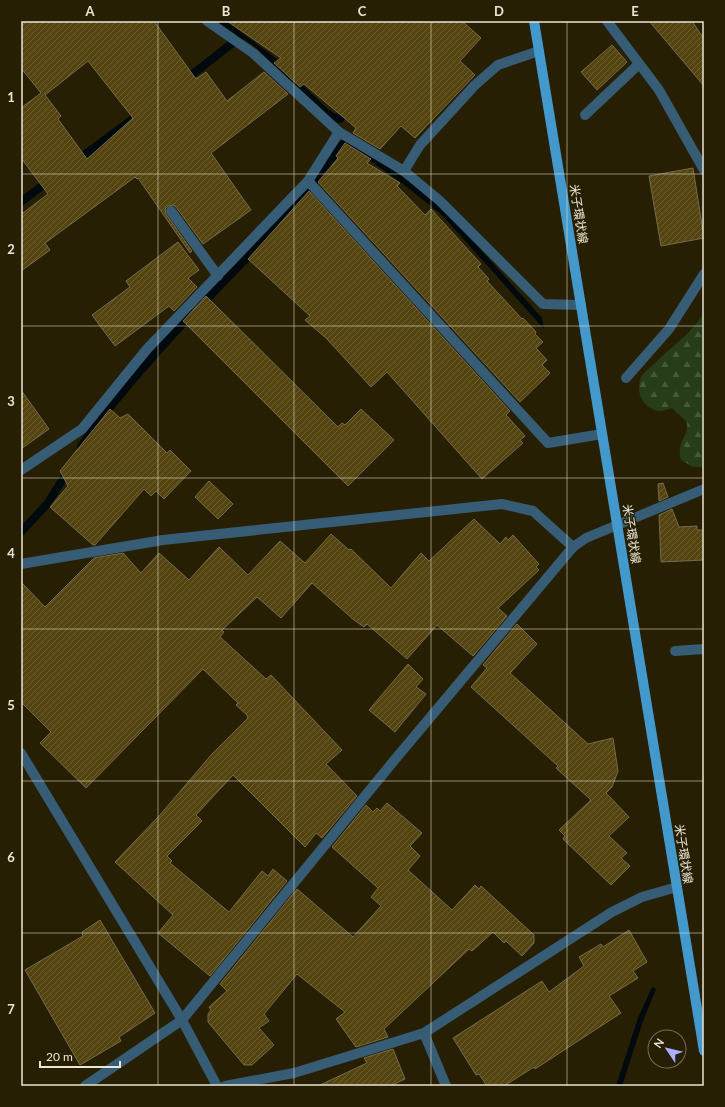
<svg xmlns="http://www.w3.org/2000/svg" width="725" height="1107" font-family="Lato,'Noto Sans JP',sans-serif">
<defs>
<pattern id="forest-firs" width="22" height="20" patternUnits="userSpaceOnUse"><rect width="22" height="20" fill="#273d19"/><path d="M5 1l3.5 6h-7zM16 11l3.5 6h-7z" fill="#46593a"/></pattern>
<pattern id="building-hatch" width="6" height="6" patternUnits="userSpaceOnUse"><rect width="6" height="6" fill="#54440f"/><path d="M-1 1l2-2M0 6l6-6M5 7l2-2" fill="none" stroke="#6d5f31"/></pattern>
</defs>
<rect width="100%" height="100%" fill="#271f03"/>
<path fill="url(#forest-firs)" d="M704,313V467H693L681,460C676,439 689,439 687,422L672,408C663,411 657,413 649,407C639,400 637,388 641,377C644,372 650,368 654,364C671,347 691,334 704,313Z"/>
<g fill="#00090d">
<path d="M216,21H226L272,55L340,121L329,117L255,47Z"/>
<path d="M349,139L415,186L446,211L542,318L544,329L441,214L403,184L348,145L342,143Z"/>
<path d="M652,987L656,989L643,1021L622,1086H616L638,1018Z"/>
</g>
<g fill="none" stroke-linecap="round" stroke-linejoin="round">
<g stroke="#00090d" stroke-width="8">
<path d="M185,80L239,38"/>
<path d="M329,114L332,117L340,119L349,108"/>
<path d="M76,161L134,118"/>
<path d="M21,202L50,180"/>
<path d="M201,305C251,254 302,203 342,145L347,142L353,146"/>
<path d="M81,447C95,424 113,404 130,383C150,360 170,337 192,314"/>
<path d="M21,532L48,503L69,469"/>
</g>
</g>
<g fill="url(#building-hatch)" stroke="#756b4e" fill-rule="evenodd">
<path d="M21,21H154L196,79L206,72L227,101L264,72L288,94L211,153L251,210L203,244L176,207L173,205L168,206L165,209L166,214L192,251L190,253L138,178L137,179L135,177L45,243L50,250L21,271V210L23,213L48,194L21,158V108L41,93L21,68ZM88,61L133,118L87,159L58,119L61,116L45,95Z"/>
<path d="M227,21H462L481,38L460,61L475,75L415,138L401,126L380,149L353,133L356,128L304,84L300,87L274,63L281,58Z"/>
<path d="M649,21H692L704,39V86Z"/>
<path d="M612,45L627,62L597,90L581,72Z"/>
<path d="M345,143L371,159L367,163L400,183L397,186L425,215L431,209L481,264L478,267L489,279L487,281L522,319L523,318L536,332L535,334L543,342L536,348L547,360L542,365L550,373L520,402L318,182L338,158L336,156Z"/>
<path d="M693,168L704,238L661,246L649,176Z"/>
<path d="M309,191L510,411L506,415L525,436L520,440L523,443L482,479L387,372L371,387L326,338L305,320L310,316L248,259Z"/>
<path d="M178,242L199,270L188,278L197,287L174,311L169,306L115,346L92,315L130,287L126,281Z"/>
<path d="M206,296L338,427L342,423L345,425L361,409L394,440L348,486L183,321Z"/>
<path d="M21,390L49,429L21,449Z"/>
<path d="M110,409L120,418L128,414L167,453L170,450L191,471L164,499L156,491L151,496L144,489L95,545H93L50,507L68,486L60,471Z"/>
<path d="M209,481L233,504L218,519L195,497Z"/>
<path d="M663,483L668,497L659,501L658,484Z"/>
<path d="M672,509L679,527L697,526V530H704V560L661,562L659,515Z"/>
<path d="M474,519L500,544L506,537L508,540L513,535L539,564L536,567L539,570L498,608L507,616L473,656L437,625L407,659L367,624L364,627L354,620L312,583L281,618L257,597L222,630L224,632L220,637L266,679L271,675L342,750L326,764L357,796L322,838L316,833L305,847L233,775L196,815L202,821L167,856L172,861L170,863L229,912L262,871L268,876L273,869L287,881L210,976L158,933L173,915L115,862L160,815L212,754L248,718L247,715L236,705L238,703L203,669L86,788L40,743L51,732L21,702V582L45,607L94,558L123,553L141,573L159,553L189,580L219,547L248,575L280,541L305,563L331,534L349,550L351,549L391,588L421,553L429,561Z"/>
<path d="M517,624L537,644L510,673L588,744L613,738L618,771L612,787L606,793L629,817L609,836L627,853L621,858L630,866L611,885L563,839L565,836L559,830L591,800L556,768L558,766L471,687L487,668L483,665Z"/>
<path d="M408,664L423,679L416,687L426,694L395,732L369,710Z"/>
<path d="M387,803L422,833L410,846L420,856L408,870L452,910L475,885L479,889L481,886L534,935V943L522,956L506,941L504,943L493,932L472,951L469,949L384,1029L388,1037L356,1047L336,1019L345,1012L297,974L264,1014L269,1021L259,1028L274,1045L252,1065H244L208,1022V1014L211,1010L209,1007L227,991L220,984L297,889L353,937L381,906L371,897L378,888L332,847L366,805L373,812L377,808L380,811Z"/>
<path d="M100,920L155,1013L119,1037L121,1041L80,1065L25,970L83,936L82,932Z"/>
<path d="M629,930L647,962L633,971L638,978L609,996L621,1013L535,1069L534,1067L504,1086H487L479,1074L476,1075L453,1038L542,981L549,992L584,966L579,957L601,944L603,947Z"/>
<path d="M393,1049L405,1079L390,1086H318L367,1063L364,1058Z"/>
</g>
<g fill="none" stroke-linecap="round" stroke-linejoin="round">
<g stroke="#365d75" stroke-width="10">
<path d="M207,21L253,53L339,132L404,171L440,201L543,304L581,305"/>
<path d="M607,21L659,90L704,170"/>
<path d="M585,115L639,64"/>
<path d="M404,171L420,145L475,85L498,65L539,51"/>
<path d="M308,181L548,443L602,434"/>
<path d="M171,211L218,276"/>
<path d="M626,378L669,329L704,274"/>
<path d="M21,470L82,429L147,349L308,181L339,132"/>
<path d="M21,564L163,540L502,504L533,511L573,547"/>
<path d="M675,651L704,649"/>
<path d="M21,753L182,1020L217,1086"/>
<path d="M424,1033L446,1086"/>
<path d="M85,1086L182,1020L392,763L573,547L586,538L704,489"/>
<path d="M225,1086L294,1073L424,1033L612,912L642,897L677,887"/>
</g>
<path stroke="#4399cc" stroke-width="10" d="M534,21L704,1051"/>
</g>
<path fill="none" stroke="#eae5d5" stroke-width="1" stroke-opacity="0.55" d="M158,21V1086M294,21V1086M431,21V1086M567,21V1086M21,174H704M21,326H704M21,478H704M21,629H704M21,781H704M21,933H704"/>
<g text-anchor="middle" dominant-baseline="central" stroke-width="3" stroke-linejoin="round" paint-order="stroke">
<g font-size="12" fill="#eae5d5" stroke="#271f03">
<text transform="translate(579 214) rotate(81)">米子環状線</text>
<text transform="translate(632 534) rotate(81)">米子環状線</text>
<text transform="translate(684 854) rotate(81)">米子環状線</text>
</g>
</g>
<rect width="725" height="1107" fill="none" stroke="#271f03" stroke-width="44"/>
<g transform="translate(667 1049) rotate(305)"><circle r="19" fill="#271f03" stroke="#756e57"/>
<path d="M0-3L7 15L0 10L-7 15Z" fill="#aab0fb"/>
<text y="-6" font-size="11" font-weight="bold" text-anchor="middle" fill="#eae5d5">N</text>
</g>
<path d="M40 1061v6h80v-6" fill="none" stroke="#eae5d5" stroke-width="2"/>
<text x="46" y="1061" font-size="12" fill="#eae5d5" stroke="#271f03" stroke-width="3" paint-order="stroke">20 m</text>
<rect x="22" y="22" width="681" height="1063" fill="none" stroke="#eae5d5" stroke-width="1.5"/>
<g font-size="13" text-anchor="middle" font-weight="bold" fill="#eae5d5">
<text x="90" y="16">A</text>
<text x="226" y="16">B</text>
<text x="362" y="16">C</text>
<text x="499" y="16">D</text>
<text x="635" y="16">E</text>
<text x="11" y="102">1</text>
<text x="11" y="254">2</text>
<text x="11" y="406">3</text>
<text x="11" y="558">4</text>
<text x="11" y="710">5</text>
<text x="11" y="862">6</text>
<text x="11" y="1014">7</text>
</g>
</svg>
